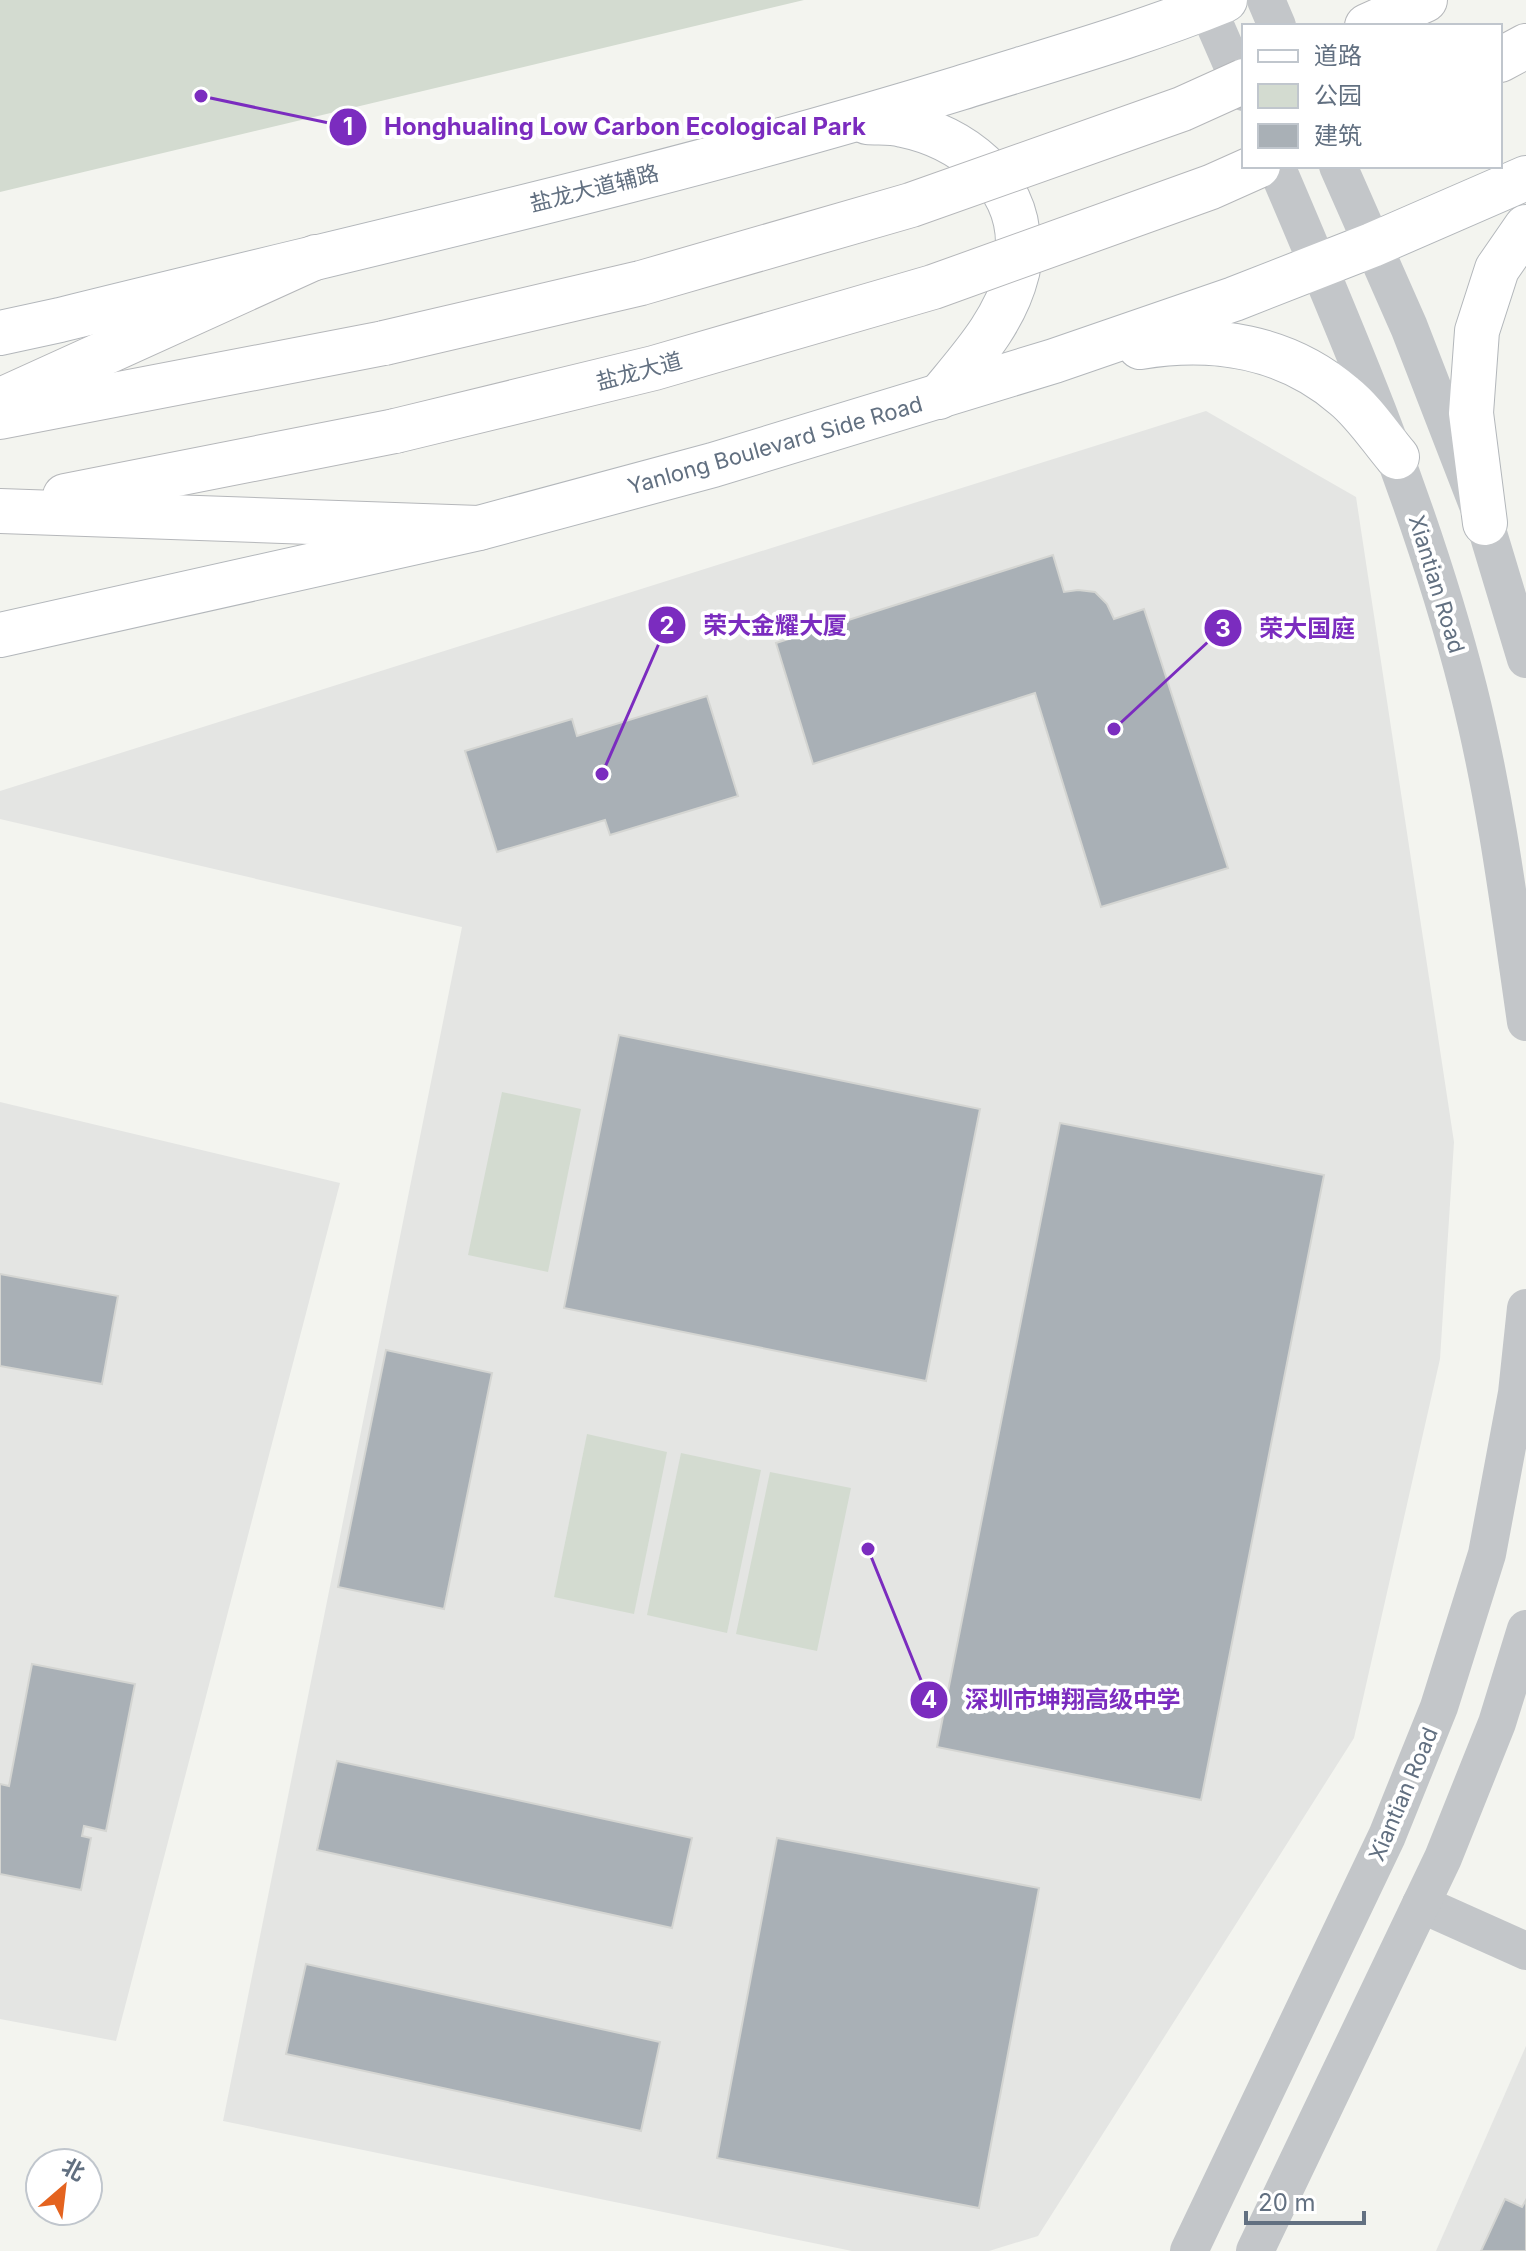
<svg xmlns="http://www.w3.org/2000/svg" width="1526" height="2251" font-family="Inter,'Noto Sans SC',sans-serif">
<rect width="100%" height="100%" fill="#f3f4ef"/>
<g fill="#e4e5e3">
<path d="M1206,411L1356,497L1454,1142L1440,1359L1354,1738L1038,2236L989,2251H852L223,2121L462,927L0,819V791Z"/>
<path d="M0,1102L340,1183L116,2041L0,2019Z"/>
<path d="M1526,2046V2251H1436Z"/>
</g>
<g fill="#d3dbd0">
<path d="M0,0H804L0,192Z"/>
<path d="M502,1092L581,1109L548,1272L468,1255Z"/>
<path d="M587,1434L667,1452L634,1614L554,1597Z"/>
<path d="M681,1453L761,1470L727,1633L647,1615Z"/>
<path d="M770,1472L851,1488L817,1651L736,1634Z"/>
</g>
<g fill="#a9b0b6" stroke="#d4d5d2" stroke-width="2">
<path d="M1053,555L1064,592L1078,590L1095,592L1107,604L1114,619L1144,609L1228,868L1101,907L1035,693L813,764L776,643Z"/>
<path d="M707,696L738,796L610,835L605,820L497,852L465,751L572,719L577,736Z"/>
<path d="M619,1035L980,1109L926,1381L564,1308Z"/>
<path d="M1060,1123L1324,1175L1201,1800L937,1747Z"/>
<path d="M0,1274L118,1296L102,1384L0,1366Z"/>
<path d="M386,1350L492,1373L444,1609L338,1587Z"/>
<path d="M32,1664L135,1684L106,1831L84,1826L82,1836L91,1838L81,1890L0,1874V1784L9,1786Z"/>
<path d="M337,1761L692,1838L672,1928L317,1850Z"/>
<path d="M777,1838L1039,1888L979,2208L717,2158Z"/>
<path d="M306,1964L660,2042L641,2131L286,2054Z"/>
<path d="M1505,2199L1522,2207L1526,2200V2251H1481Z"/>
</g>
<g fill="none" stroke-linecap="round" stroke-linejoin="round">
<g stroke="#b3b7bb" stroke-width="46">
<g id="major">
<path d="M867,122C879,123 892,122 903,125C961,137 1018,180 1018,243C1018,252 1020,264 1017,273C1005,322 970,359 939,397"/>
<path d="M0,333L60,320C361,245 664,179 960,88C1049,60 1139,35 1225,0"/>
<path d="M1140,347C1213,335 1286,346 1344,396C1364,412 1380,437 1397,457"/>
<path d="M1485,523L1471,413L1477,331L1497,269L1526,227"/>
<path d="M0,635L479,528L713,465L1054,361L1234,299L1372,245L1526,178"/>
</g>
</g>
<g stroke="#b5b7ba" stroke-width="46">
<g id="highway">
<path d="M1367,26L1425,0"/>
<path d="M1500,60L1526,46"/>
<path d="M1,400L316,257"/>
<path d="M0,417L384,343"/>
<path d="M65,496L395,431"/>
<path d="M0,511L479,528"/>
</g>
</g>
<g stroke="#c3c6c9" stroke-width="38">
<path d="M1266,0L1277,26"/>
<path d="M1207,7L1244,92"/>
<path d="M1276,166C1349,337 1422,507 1468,688C1496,798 1510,911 1526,1022"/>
<path d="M1338,166L1409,327L1485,523L1526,659"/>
<path d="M1421,1904L1526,1951"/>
<path d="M1189,2251L1387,1836L1439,1707L1487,1554L1517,1393L1526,1308"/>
<path d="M1255,2251L1443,1858L1497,1723L1526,1629"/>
</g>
<use href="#major" stroke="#fff" stroke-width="44"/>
<use href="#highway" stroke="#fff" stroke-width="44"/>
<g stroke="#b5b7ba" stroke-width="46" stroke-linecap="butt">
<g id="highway-bridge">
<path d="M384,343L641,283L911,205L1182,109L1244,81"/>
<path d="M395,431L654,368L933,287L1211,187L1258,166"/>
</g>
</g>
<use href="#highway-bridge" stroke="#fff" stroke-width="44"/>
</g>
<g text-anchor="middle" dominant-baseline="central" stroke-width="8" stroke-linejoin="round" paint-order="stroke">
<g font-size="22" fill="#627081" stroke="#fff">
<text transform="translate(594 188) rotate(-14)">盐龙大道辅路</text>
<text transform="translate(639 371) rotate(-15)">盐龙大道</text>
<text transform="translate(775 445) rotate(-16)">Yanlong Boulevard Side Road</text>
<text transform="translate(1437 584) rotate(73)">Xiantian Road</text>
<text transform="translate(1403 1794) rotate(-67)">Xiantian Road</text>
</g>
</g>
<path fill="none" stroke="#7b2cbf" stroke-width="3" d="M201 96L348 127M602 774L667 625M1114 729L1223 628M868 1549L929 1700"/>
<g fill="#7b2cbf" stroke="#fff" stroke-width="3">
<circle cx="201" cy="96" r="8"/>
<circle cx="602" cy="774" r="8"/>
<circle cx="1114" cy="729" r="8"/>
<circle cx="868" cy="1549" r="8"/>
<circle cx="348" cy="127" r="20"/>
<circle cx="667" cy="625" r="20"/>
<circle cx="1223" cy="628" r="20"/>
<circle cx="929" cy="1700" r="20"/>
</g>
<g font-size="24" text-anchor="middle" font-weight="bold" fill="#fff">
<text x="348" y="135">1</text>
<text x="667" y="634">2</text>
<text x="1223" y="637">3</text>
<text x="929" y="1708">4</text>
</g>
<g font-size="24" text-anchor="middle" font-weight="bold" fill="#7b2cbf" stroke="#fff" stroke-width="8" stroke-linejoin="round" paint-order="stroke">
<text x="625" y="135">Honghualing Low Carbon Ecological Park</text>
<text x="775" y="634">荣大金耀大厦</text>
<text x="1307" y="637">荣大国庭</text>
<text x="1073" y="1708">深圳市坤翔高级中学</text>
</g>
<rect x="1242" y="24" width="260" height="144" fill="#ffffff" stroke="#c0c6cd" stroke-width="2"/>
<rect x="1258" y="50" width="40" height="12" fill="#ffffff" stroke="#c0c6cd" stroke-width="2"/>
<text x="1314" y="64" font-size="24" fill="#627081">道路</text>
<rect x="1258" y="84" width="40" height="24" fill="#d3dbd0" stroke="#c0c6cd" stroke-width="2"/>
<text x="1314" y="104" font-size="24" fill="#627081">公园</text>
<rect x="1258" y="124" width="40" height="24" fill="#a9b0b6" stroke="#c0c6cd" stroke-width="2"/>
<text x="1314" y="144" font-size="24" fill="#627081">建筑</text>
<g transform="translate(64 2187) rotate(28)"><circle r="38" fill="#ffffff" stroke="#c0c6cd" stroke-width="2"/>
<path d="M0-6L14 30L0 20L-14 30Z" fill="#e4631f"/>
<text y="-12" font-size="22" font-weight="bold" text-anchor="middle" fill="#627081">北</text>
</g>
<path d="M1246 2211v12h118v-12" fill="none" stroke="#627081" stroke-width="4"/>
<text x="1258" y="2211" font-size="24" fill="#627081" stroke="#ffffff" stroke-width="6" paint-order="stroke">20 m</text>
</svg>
